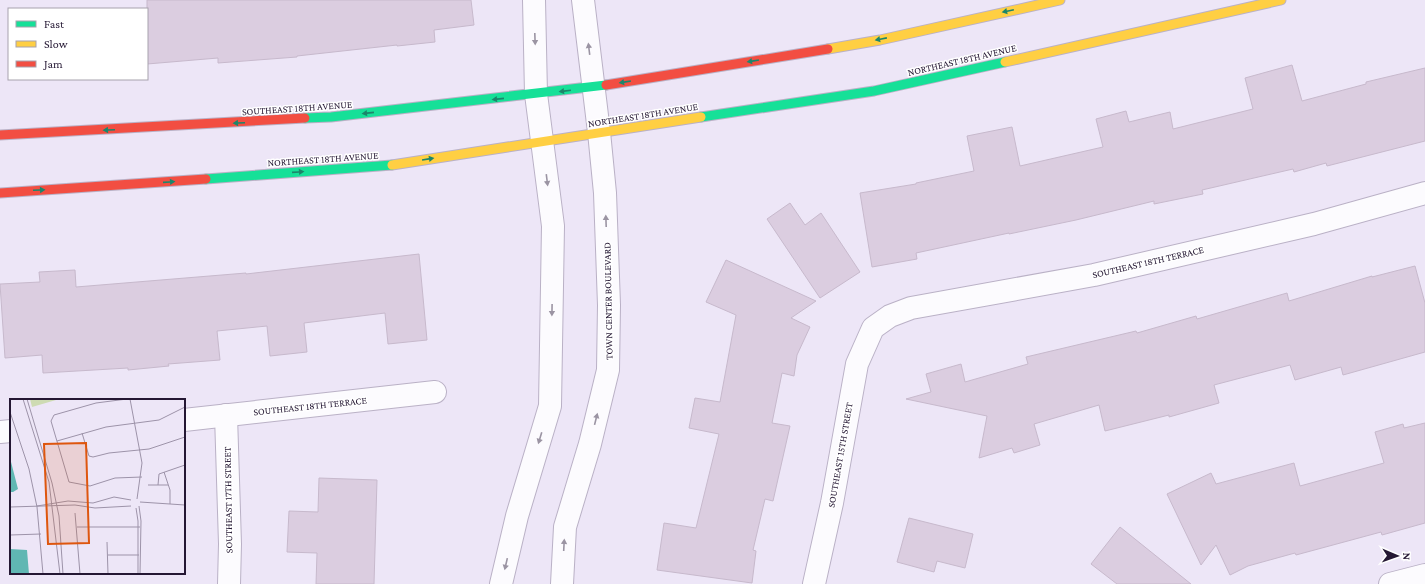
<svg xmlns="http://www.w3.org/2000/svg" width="1425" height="584" font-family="'Crimson Pro',serif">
<rect width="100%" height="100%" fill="#ede6f7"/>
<g fill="#dbcde0" stroke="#c7b9cc">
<path d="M147,0H471L474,25L434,30L435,42L397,46V45L297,56V57L218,63V58L147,64Z"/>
<path d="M1292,65L1302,101L1366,84V82L1425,68V141L1327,166L1326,163L1294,172L1293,169L1202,190L1203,194L1154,204V201L1076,220L1009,234V233L916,253L917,259L872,267L860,193L916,184V183L974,171L967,136L1012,127L1020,166L1103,147L1096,119L1126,111L1129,122L1170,112L1173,129L1253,109L1245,78Z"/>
<path d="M790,203L805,225L821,213L860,272L820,298L767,219Z"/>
<path d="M419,254L427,340L388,344L385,313L304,323L307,352L270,356L267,326L217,331L220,360L168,364L169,366L128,370V368L43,373L42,355L5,358L0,284L40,282L39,272L75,270L76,287L246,273V274Z"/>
<path d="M726,260L816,301L791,318L810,327L797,355L794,376L782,373L772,423L790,426L773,501L765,499L753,550L756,551L752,583L657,570L664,523L696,528L719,434L689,428L695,398L720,402L736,315L706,302Z"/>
<path d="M1415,266L1425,303V352L1343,375L1341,367L1295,380L1290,365L1214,385L1219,403L1169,417V415L1105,431L1099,405L1034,424L1040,445L1014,453L1012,448L979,458L987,416L906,399L931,392L926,374L961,364L965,382L1028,364L1026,357L1136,331L1137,333L1196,316L1197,319L1287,293L1289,301L1372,276V277Z"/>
<path d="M1425,423V523L1382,535L1381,532L1296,555L1295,553L1248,566L1230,575L1216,545L1201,565L1167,494L1211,473L1216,484L1294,463L1300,486L1384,463L1375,432L1403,424L1404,428Z"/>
<path d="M319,478L377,480L374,584H316L317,553L287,552L289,511L318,512Z"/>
<path d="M909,518L973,534L965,568L937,561L934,572L897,562Z"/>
<path d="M1120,527L1191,584H1117L1091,564Z"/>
</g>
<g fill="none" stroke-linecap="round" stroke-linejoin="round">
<g stroke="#bab1c6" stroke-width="24">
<g id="street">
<path d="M226,415L230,544L229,584"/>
<path d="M184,420L435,392"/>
<path d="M0,432L11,431"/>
<path d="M501,584L517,516L550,406L553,226L536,94L534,0"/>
<path d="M562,584L565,527L590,444L608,370L609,305L605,193L599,132L583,0"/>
<path d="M814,584L832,503L857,364L873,328L890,316L911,308L1094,275L1314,224L1425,193"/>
<path d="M1390,584L1425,575"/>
</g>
</g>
<g stroke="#bab1c6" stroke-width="11">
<g id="fast">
<path d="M701,117L874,91L1005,62"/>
<path d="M305,118L331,117L606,85"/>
<path d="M206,179L392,165"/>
</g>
</g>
<g stroke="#bab1c6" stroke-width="11">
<g id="slow">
<path d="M828,49L880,40L1060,0"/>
<path d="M1005,62L1281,0"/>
<path d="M392,165L701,117"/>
</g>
</g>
<g stroke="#bab1c6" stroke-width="11">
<g id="jam">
<path d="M606,85L828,49"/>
<path d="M0,135L305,118"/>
<path d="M0,193L206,179"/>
</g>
</g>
<use href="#street" stroke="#fcfbfe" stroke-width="22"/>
<use href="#fast" stroke="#16e098" stroke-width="9"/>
<use href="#slow" stroke="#ffcf43" stroke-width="9"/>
<use href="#jam" stroke="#f24e42" stroke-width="9"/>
</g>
<defs><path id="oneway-solid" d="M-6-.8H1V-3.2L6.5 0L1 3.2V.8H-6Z"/></defs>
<g fill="#1c866b">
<use href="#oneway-solid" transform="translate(1008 11) rotate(168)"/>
<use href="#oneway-solid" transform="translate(881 39) rotate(169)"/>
<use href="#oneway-solid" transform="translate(753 61) rotate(171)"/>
<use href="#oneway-solid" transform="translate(625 82) rotate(171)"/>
<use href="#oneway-solid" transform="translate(565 91) rotate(173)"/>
<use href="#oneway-solid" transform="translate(498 99) rotate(174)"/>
<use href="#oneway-solid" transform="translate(368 113) rotate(174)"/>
<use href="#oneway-solid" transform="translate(239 123) rotate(177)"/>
<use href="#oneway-solid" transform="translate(109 130) rotate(177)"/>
<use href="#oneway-solid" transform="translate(428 159) rotate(-9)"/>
<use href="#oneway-solid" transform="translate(298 172) rotate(-4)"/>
<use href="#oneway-solid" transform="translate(169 182) rotate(-4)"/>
<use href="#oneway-solid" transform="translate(39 190) rotate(-3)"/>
</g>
<g fill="#9b94a3">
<use href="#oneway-solid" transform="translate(535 39) rotate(88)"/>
<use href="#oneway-solid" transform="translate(589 49) rotate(-97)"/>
<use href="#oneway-solid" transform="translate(547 180) rotate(83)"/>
<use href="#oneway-solid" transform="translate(606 221) rotate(-92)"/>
<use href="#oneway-solid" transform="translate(552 310) rotate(91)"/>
<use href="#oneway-solid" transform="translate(596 419) rotate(-76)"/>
<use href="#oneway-solid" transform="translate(540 438) rotate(107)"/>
<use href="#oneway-solid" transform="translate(564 545) rotate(-87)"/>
<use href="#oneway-solid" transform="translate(506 564) rotate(103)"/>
</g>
<g text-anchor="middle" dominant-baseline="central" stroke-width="3" stroke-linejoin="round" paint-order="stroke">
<g font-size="10" fill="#241733" stroke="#fff">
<text transform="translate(962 60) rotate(-13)">NORTHEAST 18TH AVENUE</text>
<text transform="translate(297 108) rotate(-4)">SOUTHEAST 18TH AVENUE</text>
<text transform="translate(643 115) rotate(-9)">NORTHEAST 18TH AVENUE</text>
<text transform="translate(323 159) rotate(-4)">NORTHEAST 18TH AVENUE</text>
<text transform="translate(1148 262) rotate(-13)">SOUTHEAST 18TH TERRACE</text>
<text transform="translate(608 301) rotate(-91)">TOWN CENTER BOULEVARD</text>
<text transform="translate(310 406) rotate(-6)">SOUTHEAST 18TH TERRACE</text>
<text transform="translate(840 455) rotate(-80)">SOUTHEAST 15TH STREET</text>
<text transform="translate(228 500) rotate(-91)">SOUTHEAST 17TH STREET</text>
</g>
</g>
<g transform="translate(10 399)">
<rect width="175" height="175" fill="#ede6f7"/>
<path d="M20,0H46V1L22,8Z" fill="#cedbb3"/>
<path d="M0,59L8,90L3,93H0ZM0,150L17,151L19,175H0Z" fill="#60b7b3"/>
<path fill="none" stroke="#9d93a9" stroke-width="1" d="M13,0L39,83L50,175M17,0L42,84L49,117L53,175M117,0L86,4L44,16L41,22L59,83L80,87L105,79L132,78M120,0L132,64L127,100M0,13L19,70L27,108L33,175M72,34L79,57L83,58L99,54L139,50L175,38M47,42L96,28L149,21L175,8M154,73L160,91V105M138,86H158M148,86L149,75L175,66M130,103L175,106M27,107L58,102L83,104L104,98L121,101M129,107L131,122L130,175M0,108L65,106L85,109L121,107M126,109L128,122V175M65,114L70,175M67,128H130M0,136L31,135M97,143L98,175M98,156H129"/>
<path fill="#de560e" fill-opacity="0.15" stroke="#de560e" stroke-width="2" d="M76,44L79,144L38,145L34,45Z"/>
<rect width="175" height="175" fill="none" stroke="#241733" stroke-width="2"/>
</g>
<rect x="8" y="8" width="140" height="72" fill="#ffffff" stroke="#a7a2ad"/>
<rect x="16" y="21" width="20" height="6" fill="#16e098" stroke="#a7a2ad"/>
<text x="44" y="28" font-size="12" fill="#241733">Fast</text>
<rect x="16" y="41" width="20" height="6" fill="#ffcf43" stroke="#a7a2ad"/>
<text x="44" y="48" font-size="12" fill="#241733">Slow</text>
<rect x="16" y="61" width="20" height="6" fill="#f24e42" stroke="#a7a2ad"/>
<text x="44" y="68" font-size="12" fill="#241733">Jam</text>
<g transform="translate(1397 556) rotate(92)" stroke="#ffffff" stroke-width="3" paint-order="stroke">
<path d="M0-3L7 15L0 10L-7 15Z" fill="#241733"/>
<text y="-6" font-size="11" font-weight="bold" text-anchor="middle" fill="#241733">N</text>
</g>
</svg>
